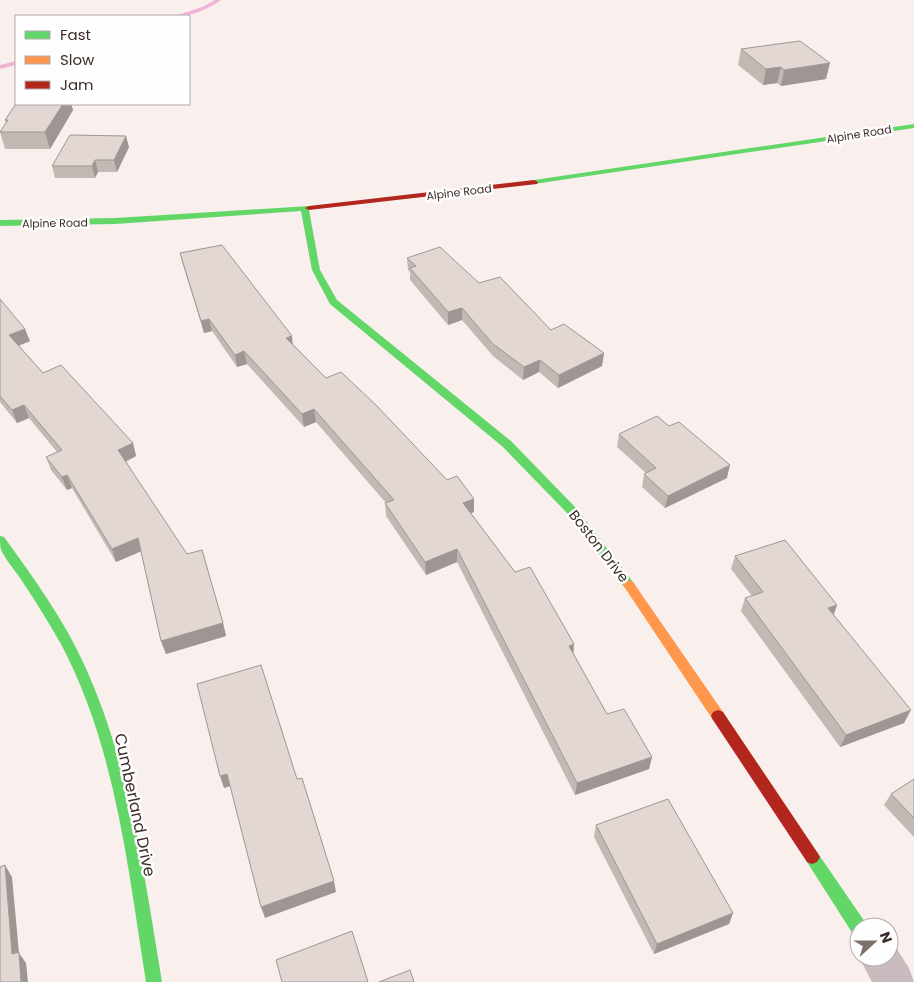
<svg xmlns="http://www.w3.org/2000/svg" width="914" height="982" font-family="Poppins,sans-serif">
<rect width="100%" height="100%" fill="#f9f0ee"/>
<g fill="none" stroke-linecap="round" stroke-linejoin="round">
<g fill="#f3b3d6" fill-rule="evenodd">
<path d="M215,0H221C209,9 190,17 175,16L202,7Z"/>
<path d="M16,61V65L0,69V65Z"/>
</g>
<path fill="#c9bbbd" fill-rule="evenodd" d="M889,941L893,943L909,968L914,982H872L859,957H889Z"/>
<g fill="#63d668" fill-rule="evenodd">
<path d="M914,124V128L534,184L530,182L534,180Z"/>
<path d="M309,206L313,208L309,210L320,270L337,300L511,441L576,508L633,582L635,585L633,588H625L568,514L503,447L330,304L312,270L301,211L115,224L0,226V220L115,218Z"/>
<path d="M0,536L4,537C33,577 62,617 83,662C130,763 144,874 162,982H146C128,869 116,749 62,646C49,623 35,600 20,578C14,569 6,560 1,550C0,546 0,540 0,536Z"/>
<path d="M812,850L817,852L865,922L867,927H859V936L853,934L807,862L804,857L807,852Z"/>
</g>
<path fill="#ff974d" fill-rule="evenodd" d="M629,580L633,582L723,712L725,716L723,720L718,722L713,720L623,585L625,582Z"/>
<g fill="#b3261e" fill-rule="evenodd">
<path d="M534,180L538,182L537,184L309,210L305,208L309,206Z"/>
<path d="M718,710L723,712L817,852L820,857L817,862L812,864L807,862L713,720L711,716L713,712Z"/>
</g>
</g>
<g fill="#c2b9b5">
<path d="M741,49L826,79L781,86L777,83L763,85L738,65Z"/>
<path d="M16,104H71L73,110L50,149H5L0,132L6,123L5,120Z"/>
<path d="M129,147L117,172H98L95,178H55L52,166Z"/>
<path d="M180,253L293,344L326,378L474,512L471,513L515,572L574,644L573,654L607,714L652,757L649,769L575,795L457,562L426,575L386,516L385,503H386L316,422L304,427L247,364L237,367L212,331L204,333L183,265Z"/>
<path d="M407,258L479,283L551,330L604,353L602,366L558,388L539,372L523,380L493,356L462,320L448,325L410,280V272L408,270Z"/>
<path d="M0,299L30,341L19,346L43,373L133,443L136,456L126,462L223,623L226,636L166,654L161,641L141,551L116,562L72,488L67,490L51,470L46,457L57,452L29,418L17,423L0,402Z"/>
<path d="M619,434L727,478L665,508L642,487L644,474L646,473L617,447Z"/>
<path d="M735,556L837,605L834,615L904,723L840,747L741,611L745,598L752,596L731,569Z"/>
<path d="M914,779V837L884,805L891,794Z"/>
<path d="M596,825L733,913L729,924L654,954L594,837Z"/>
</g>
<g fill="#9e9693">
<path d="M830,63L826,79L781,86L784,70Z"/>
<path d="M781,67L777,83L763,85L766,69Z"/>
<path d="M63,104H71L73,110L50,149L45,132Z"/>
<path d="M126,136L129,147L117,172L114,160Z"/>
<path d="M95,160L98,172L95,178L92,166Z"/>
<path d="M462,308V320L448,325V312Z"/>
<path d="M209,319L212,331L204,333L201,321Z"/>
<path d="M25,329L30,341L14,347L9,335Z"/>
<path d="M292,336L293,349L286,338Z"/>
<path d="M244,351L247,364L237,367L235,355Z"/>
<path d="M604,353L602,366L558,388L559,375Z"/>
<path d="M540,360L539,372L523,380L524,367Z"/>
<path d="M24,405L29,418L17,423L12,410Z"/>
<path d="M314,409L316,422L304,427L302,414Z"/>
<path d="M133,443L136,456L122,463L118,450Z"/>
<path d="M730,465L727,478L665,508L668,496Z"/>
<path d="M67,475L72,488L67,490L62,477Z"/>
<path d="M474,499V512L463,516V503Z"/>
<path d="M138,538L142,551L116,562L112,549Z"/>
<path d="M457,549V562L426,575L425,562Z"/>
<path d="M837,605L832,618L828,608Z"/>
<path d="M223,623L226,636L166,654L161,641Z"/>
<path d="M574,644L573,657L569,646Z"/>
<path d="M911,710L904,723L840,747L846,735Z"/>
<path d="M652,757L649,769L575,795L577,783Z"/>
<path d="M227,774L231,786L224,788L220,776Z"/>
<path d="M5,865L12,877L19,953L26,963L28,982H21L12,954Z"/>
<path d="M334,881L336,892L265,918L261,907Z"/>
<path d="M733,913L729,924L654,954L657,944Z"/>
</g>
<g fill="#e2d7d2" stroke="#9e9693">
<path d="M800,41L830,63L784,70L781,67L766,69L741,49Z"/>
<path d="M16,104H63L45,132H0L8,120H5Z"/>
<path d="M70,135L126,136L114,160H95L92,166H52Z"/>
<path d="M222,245L292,336L286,338L326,378L341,372L376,405L447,480L457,476L474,499L463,503L515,572L530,567L574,644L569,646L607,714L624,709L652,757L577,783L457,549L425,562L385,503L394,500L314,409L302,414L244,351L235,355L209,319L201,321L180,253Z"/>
<path d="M440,247L479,283L500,277L551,330L564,324L604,353L559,375L540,360L524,367L493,344L462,308L448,312L410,268L416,266L407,258Z"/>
<path d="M0,299L25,329L9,335L43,373L61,365L133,443L118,450L187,554L202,550L223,623L161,641L138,538L112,549L67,475L62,477L46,457L62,450L24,405L12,410L0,396Z"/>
<path d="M657,416L669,426L679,422L730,465L668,496L644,474L656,468L619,434Z"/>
<path d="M785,540L837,605L828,608L911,710L846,735L745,598L763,592L735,556Z"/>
<path d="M261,665L297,779L302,778L334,881L261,907L227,774L220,776L197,684Z"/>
<path d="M914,779V818L891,794Z"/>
<path d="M668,799L733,913L657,944L596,825Z"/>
<path d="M5,865L12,954L19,952L21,982H0V867Z"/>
<path d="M352,931L368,982H282L276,960Z"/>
<path d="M410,970L414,982H379Z"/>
</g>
<g text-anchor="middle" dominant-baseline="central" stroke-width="5" stroke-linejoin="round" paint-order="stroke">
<g font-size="11" fill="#3b2c29" stroke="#fefefe">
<text transform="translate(859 134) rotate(-9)">Alpine Road</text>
<text transform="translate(459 192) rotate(-7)">Alpine Road</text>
<text transform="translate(55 223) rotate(-1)">Alpine Road</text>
</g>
<g font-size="14" fill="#3b2c29" stroke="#fefefe">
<text transform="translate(599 546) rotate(52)">Boston Drive</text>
</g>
<g font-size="16" fill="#3b2c29" stroke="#fefefe">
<text transform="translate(135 805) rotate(78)">Cumberland Drive</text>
</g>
</g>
<rect x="15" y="15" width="175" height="90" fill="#fefefe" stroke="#b0aaa9"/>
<rect x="25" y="31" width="25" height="8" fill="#63d668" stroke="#b0aaa9"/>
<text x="60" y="40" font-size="15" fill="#3b2c29">Fast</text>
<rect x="25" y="56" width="25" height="8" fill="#ff974d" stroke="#b0aaa9"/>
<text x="60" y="65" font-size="15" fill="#3b2c29">Slow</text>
<rect x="25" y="81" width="25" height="8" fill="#b3261e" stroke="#b0aaa9"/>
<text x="60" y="90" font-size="15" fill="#3b2c29">Jam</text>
<g transform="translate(874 942) rotate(69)"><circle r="24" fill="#fefefe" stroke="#b0aaa9"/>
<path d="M0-4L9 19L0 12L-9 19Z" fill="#7e716e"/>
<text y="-8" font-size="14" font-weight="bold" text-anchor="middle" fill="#3b2c29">N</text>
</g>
</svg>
